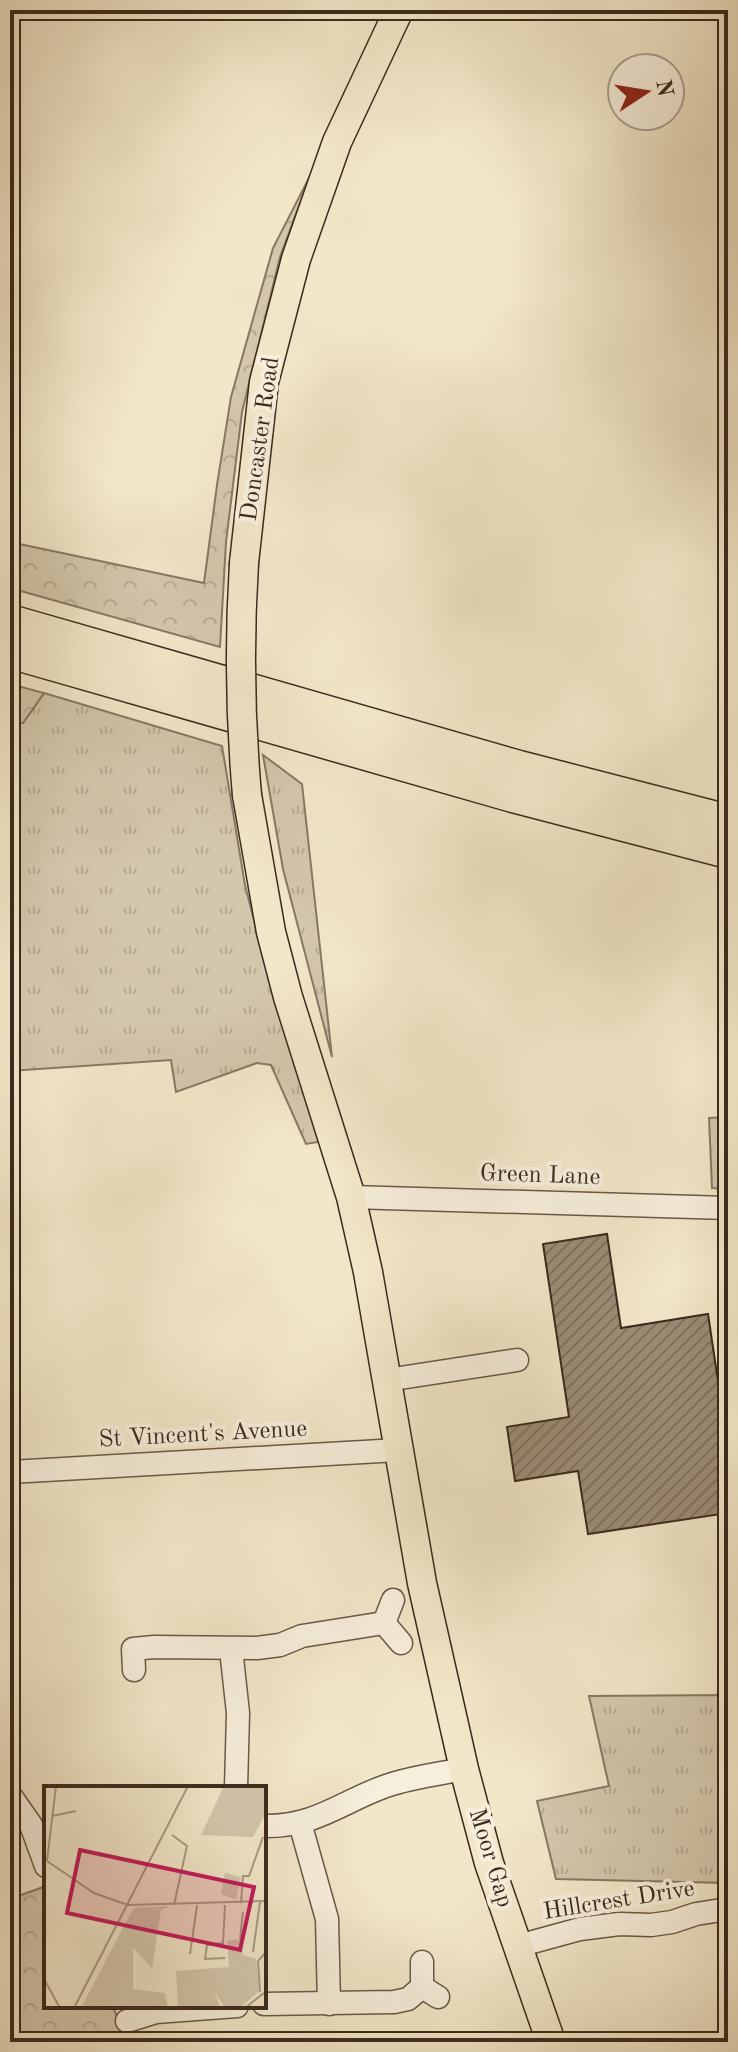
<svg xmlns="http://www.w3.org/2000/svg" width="738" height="2052" font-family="'Old Standard TT',serif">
<defs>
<pattern id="grass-tufts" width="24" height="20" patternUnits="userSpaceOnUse" patternTransform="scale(2)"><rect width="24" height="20" fill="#d3c7ac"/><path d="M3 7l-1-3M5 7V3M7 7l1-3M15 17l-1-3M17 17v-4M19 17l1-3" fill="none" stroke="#b6ab93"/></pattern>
<pattern id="forest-crowns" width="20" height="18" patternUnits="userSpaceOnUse" patternTransform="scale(2)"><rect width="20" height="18" fill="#d3c7ac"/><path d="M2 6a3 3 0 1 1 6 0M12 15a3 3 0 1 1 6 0" fill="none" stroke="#b6ab93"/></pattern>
<pattern id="building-hatch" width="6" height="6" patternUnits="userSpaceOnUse" patternTransform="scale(2)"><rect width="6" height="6" fill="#9b8c76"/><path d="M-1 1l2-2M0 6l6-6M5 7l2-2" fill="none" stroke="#807360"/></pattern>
</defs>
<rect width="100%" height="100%" fill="#f2e7c9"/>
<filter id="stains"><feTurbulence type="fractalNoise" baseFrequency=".0025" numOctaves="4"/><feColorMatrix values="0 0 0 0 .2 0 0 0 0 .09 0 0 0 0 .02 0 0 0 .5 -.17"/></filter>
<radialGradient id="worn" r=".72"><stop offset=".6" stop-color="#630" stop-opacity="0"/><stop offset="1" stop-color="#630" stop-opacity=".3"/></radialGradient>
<g fill="url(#grass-tufts)" stroke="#887864" stroke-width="2">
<path d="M44,693L222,746L245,885L275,1003L324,1141L306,1144L271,1065L257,1063L176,1092L171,1060L10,1071V721L23,723Z"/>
<path d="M263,755L302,784L332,1057L283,869Z"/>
<path d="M728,1117V1189L712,1188L709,1118Z"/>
<path d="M728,1695V1883L556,1879L537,1801L609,1786L589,1696Z"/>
</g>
<g fill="url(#forest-crowns)" stroke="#887864" stroke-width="2">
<path d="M310,176L280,257L242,412L226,542L220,647L10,588V542L204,583L217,485L231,397L273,248Z"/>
<path d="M10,684L44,693L23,723L10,721Z"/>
<path d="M46,1886V2006H113L126,2042H10V1899Z"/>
</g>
<path fill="url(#building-hatch)" stroke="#3c2a1c" stroke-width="2" d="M607,1234L621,1328L708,1314L728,1448V1513L588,1534L578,1471L515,1481L507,1427L569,1417L543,1244Z"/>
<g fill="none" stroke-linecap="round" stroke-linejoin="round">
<g stroke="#6a5947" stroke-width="25">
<g id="minor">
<path d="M351,1197L728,1208"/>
<path d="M387,1380L517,1360"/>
<path d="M10,1472L398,1450"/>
<path d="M384,1623L393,1600"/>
<path d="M231,1649L238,1713L236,1788"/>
<path d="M134,1670L133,1649L154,1647L257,1648L280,1645L302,1636L384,1623L401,1643"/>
<path d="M10,1795L31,1825L38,1844L46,1842"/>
<path d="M300,1823L327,1919L329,2004"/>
<path d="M264,1826C315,1827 341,1802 386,1786C411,1777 438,1774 464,1769"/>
<path d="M38,1844L46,1866"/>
<path d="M518,1946L580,1929L619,1924L651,1925L672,1922L696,1914L728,1909"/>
<path d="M422,1962V1987"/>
<path d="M264,2004L394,2002L408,1999L422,1987L438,1997"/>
<path d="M127,2021L156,2012L237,2006"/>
</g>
</g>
<g stroke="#3c2a1c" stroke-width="31">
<g id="major">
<path d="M244,563L264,382L296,259L337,142L399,10"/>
<path d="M247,795L271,932L288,997L351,1197L368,1272L422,1583L464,1769L489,1863L551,2042"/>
</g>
</g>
<g stroke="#3c2a1c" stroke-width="35">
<g id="highway">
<path d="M10,621L519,767L728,821"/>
<path d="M10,652L513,796L728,852"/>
</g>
</g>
<use href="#minor" stroke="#f7efdc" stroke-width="22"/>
<use href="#major" stroke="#f2e7c9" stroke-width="28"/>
<use href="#highway" stroke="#f2e7c9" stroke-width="32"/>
<g stroke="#3c2a1c" stroke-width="31" stroke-linecap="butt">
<path id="major-bridge" d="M244,563C239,641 240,717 247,795"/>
</g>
<use href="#major-bridge" stroke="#f2e7c9" stroke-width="28"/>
</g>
<g text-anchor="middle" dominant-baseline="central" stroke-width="8" stroke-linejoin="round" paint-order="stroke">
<g font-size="24" fill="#3c2a1c" stroke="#f7efdc">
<text transform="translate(261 439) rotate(-82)">Doncaster Road</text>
<text transform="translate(540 1176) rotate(2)">Green Lane</text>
<text transform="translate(203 1435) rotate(-3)">St Vincent's Avenue</text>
<text transform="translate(490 1858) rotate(73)">Moor Gap</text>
<text transform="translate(619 1901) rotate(-9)">Hillcrest Drive</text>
</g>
</g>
<g transform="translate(44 1786)">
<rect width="222" height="222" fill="#f2e7c9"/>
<path d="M181,87L197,91L192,114L177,108ZM125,120L117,124L108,183L80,151L82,136L90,122ZM78,154L80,207L48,213ZM199,169L212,173L215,205L198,220L181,222L171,206Z" fill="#d3c7ac"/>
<path d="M180,0H222V27L209,51L157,49ZM82,136L80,151L89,156V203L121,207L124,222H37ZM78,155L80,207L49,212ZM198,153L199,169L171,206L176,222H134L132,185L185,181L183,155Z" fill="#d3c7ac" fill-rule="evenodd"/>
<path fill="none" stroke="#a99b84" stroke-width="2" d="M8,30L32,25M128,49L143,60L130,119M3,75L12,0M3,75L50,107L84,119L222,115M197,117L199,90H205L219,51M181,119L179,157L163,159L161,173L181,172M196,153L199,126M209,166L216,116M146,168L153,119M0,193L16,222M216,206L214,175L222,166M30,222L144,0M201,222L220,207"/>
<path fill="#c2185b" fill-opacity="0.15" stroke="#c2185b" stroke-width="4" d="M36,64L210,101L196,164L23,127Z"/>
<rect width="222" height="222" fill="none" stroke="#3c2a1c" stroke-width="4"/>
</g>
<rect width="738" height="2052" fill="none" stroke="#f2e7c9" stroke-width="40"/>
<rect x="12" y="12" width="714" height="2028" fill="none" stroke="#3c2a1c" stroke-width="4"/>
<rect x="20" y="20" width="698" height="2012" fill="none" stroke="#3c2a1c" stroke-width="2"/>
<g transform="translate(646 92) rotate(78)"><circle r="38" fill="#f7efdc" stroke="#aca08f" stroke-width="2"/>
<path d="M0-6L14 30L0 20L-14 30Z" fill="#8f2418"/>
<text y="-12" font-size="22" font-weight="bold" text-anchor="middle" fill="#3c2a1c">N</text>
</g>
<rect width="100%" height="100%" filter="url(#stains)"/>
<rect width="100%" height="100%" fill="url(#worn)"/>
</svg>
